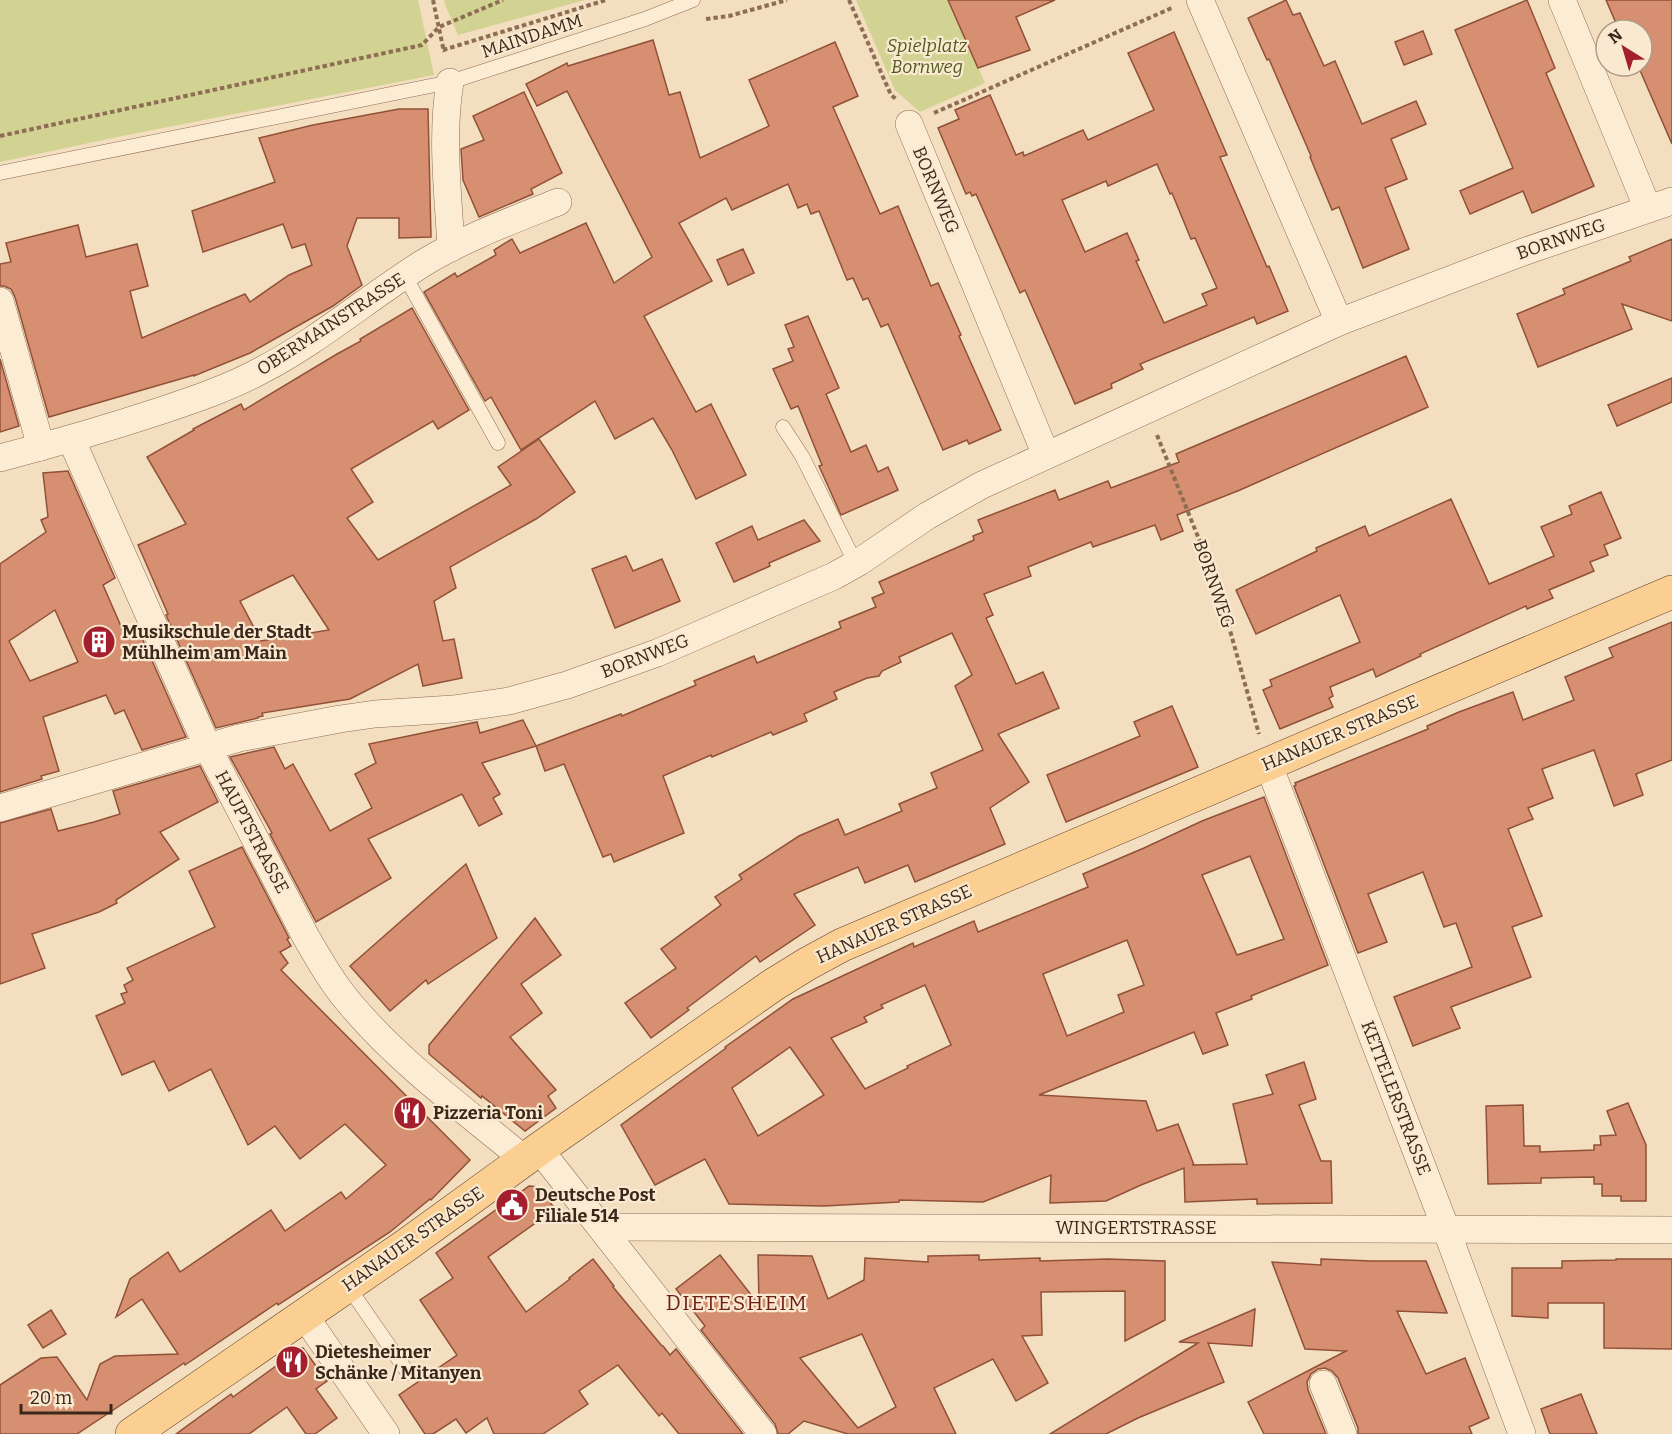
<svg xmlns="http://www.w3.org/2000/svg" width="1672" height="1434" font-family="Bitter,serif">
<rect width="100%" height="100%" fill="#f3debf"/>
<g fill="#d2d292">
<path d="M0,0H418L434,75L117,137L0,162Z"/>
<path d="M444,0H585L458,35L446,7Z"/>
<path d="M856,0H948L985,83L920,112L895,90Z"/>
</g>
<g fill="#d69071" stroke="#905138" stroke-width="1.5" fill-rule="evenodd">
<path d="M948,0H1055L1016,17L1030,50L978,68Z"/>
<path d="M1286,0L1293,15L1300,13L1324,66L1335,61L1362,124L1416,101L1426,124L1391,139L1407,179L1385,188L1409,249L1363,268L1339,207L1332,210L1310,157L1311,156L1269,59L1267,60L1248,18Z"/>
<path d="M1527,0L1555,68L1546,73L1594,186L1532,213L1523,191L1470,214L1460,191L1513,168L1455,30Z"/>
<path d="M1606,0H1672V144L1639,68L1634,70L1633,66H1642V30H1619Z"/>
<path d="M1423,31L1432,54L1404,65L1395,42Z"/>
<path d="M1174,32L1227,155L1220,157L1267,267L1269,266L1288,311L1257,324L1254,317L1140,364L1143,369L1111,384L1112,388L1075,404L1025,290L1020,293L976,194L972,196L970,192L966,194L938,128L959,119L955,110L990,95L1016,155L1023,152L1024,156L1083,130L1088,140L1154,110L1128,53ZM1157,164L1170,194L1172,193L1191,239L1195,238L1217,288L1202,294L1207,305L1164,323L1136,261L1139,260L1127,233L1085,252L1062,200L1106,181L1108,186Z"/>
<path d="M653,40L669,95L680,92L700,158L769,126L749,80L835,42L858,96L833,107L880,214L898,206L931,286L938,283L961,335L959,336L1001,430L969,444L967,440L943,450L888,324L881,327L868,298L863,300L853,278L847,280L819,211L811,214L807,204L798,208L788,184L732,210L726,198L679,223L712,281L644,316L696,412L711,404L746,475L696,499L672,450L653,418L615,439L595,401L521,450L491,397L485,401L424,292L455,273L457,277L496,255L494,250L512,239L520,253L586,223L614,283L652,257L567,91L537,106L526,84L567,63L568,66Z"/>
<path d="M524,92L562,173L531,189L533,194L479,217L463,180L461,149L484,140L473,116Z"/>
<path d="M399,109H428L431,237L399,238V218H357L347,246L362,285L333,306L250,353L194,376V375L49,417L15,297L11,289L4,286H0V264L11,262L6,243L78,225L86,257L137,244L148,286L130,291L142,338L245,294L250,302L289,275L312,265L305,244L292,248L283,224L203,252L192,211L275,182L259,138L313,125Z"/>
<path d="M1672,239V321L1622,304L1632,329L1538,367L1517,314L1565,294L1563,289L1631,261L1629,257Z"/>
<path d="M743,249L754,273L728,285L717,260Z"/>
<path d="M412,308L469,410L438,429L433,421L351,469L373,502L347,518L378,560L511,485L498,467L539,439L575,492L536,519L450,567L456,588L434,601L443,641L454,639L462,678L423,686L418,664L350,699L262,713L263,716L258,717V718L216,728L166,615L168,614L138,545L186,524L147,457L194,430L193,429L241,404L244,410L337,354L361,341L360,339ZM293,575L329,630L261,641L240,601Z"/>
<path d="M808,316L839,388L826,394L851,452L866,445L878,472L888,467L898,490L841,515L819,466L822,465L798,406L791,409L773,369L793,361L788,349L794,347L785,325Z"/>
<path d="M1406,356L1428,407L1240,490L1177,515L1183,531L1161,540L1155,525L1093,547L1091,542L1028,567L1031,576L984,594L993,615L986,618L1016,684L1043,672L1059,708L998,734L1029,782L990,808L1005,844L915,882L908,865L865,883L858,867L794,894L815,925L760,962L756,956L687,1008L689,1010L651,1038L625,1003L676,968L661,949L721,905L715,897L742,879L739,875L799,836L838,819L845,835L902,811L899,804L937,788L931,773L983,750L955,686L972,675L952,633L899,657L901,662L882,671L879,676L867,678L834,692L837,699L804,714L807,721L773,735L771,732L712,757L711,755L663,776L684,833L614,862L611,854L603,857L564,764L545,771L536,746L621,714L622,716L696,685L694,681L754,656L757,663L841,628L839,622L876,607L872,598L884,593L879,582L974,540L973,536L983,532L978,520L1055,490L1059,500L1108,481L1111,488L1179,462L1176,454Z"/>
<path d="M0,359L19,426L0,432Z"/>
<path d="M1672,378V402L1617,426L1608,405Z"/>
<path d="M68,471L115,578L103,585L124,633L137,627L186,737L142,750L124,710L115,714L106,695L43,717L59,771L41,776L42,779L0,792V564L46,532L41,520L48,517L43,473ZM55,610L78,662L30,681L9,641Z"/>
<path d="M1601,492L1621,538L1604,545L1608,555L1590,562L1594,571L1549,590L1553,598L1527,609L1526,606L1420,654L1421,656L1376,677L1373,669L1330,687L1333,696L1329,698L1333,707L1280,729L1263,690L1272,686L1270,680L1360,642L1340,595L1256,634L1236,590L1317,551L1316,548L1365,526L1369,536L1451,499L1489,584L1554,556L1541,527L1572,514L1569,506Z"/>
<path d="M804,520L820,541L769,563L770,566L734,582L716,543L752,526L758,540Z"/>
<path d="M626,556L633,571L662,559L680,601L615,628L592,569Z"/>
<path d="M1672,622V760L1636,774L1643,795L1614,806L1594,750L1542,769L1553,798L1528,808L1533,819L1508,829L1542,916L1512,927L1531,977L1451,1007L1460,1028L1413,1046L1394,997L1472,967L1456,923L1444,927L1423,872L1368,894L1387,942L1358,953L1294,786L1296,785L1295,783L1428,729L1427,726L1459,712L1513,692L1523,720L1574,700L1565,677L1613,657L1609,648Z"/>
<path d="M1172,706L1198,767L1066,822L1047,775L1140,736L1134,722Z"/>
<path d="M523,720L536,746L482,763L500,794L493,798L502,814L479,826L462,794L368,839L391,878L316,922L270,834L272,833L230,757L274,747L285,769L293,764L330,831L372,808L355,774L376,763L369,744L477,722L480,733Z"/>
<path d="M200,766L218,802L160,832L179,859L116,900L117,903L99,912L32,934L45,968L0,984V823L51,809L58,831L94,822L120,814L113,791Z"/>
<path d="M1264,797L1328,965L1251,996L1252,999L1216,1013L1228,1045L1203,1054L1194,1032L1039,1095L1146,1101L1157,1131L1178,1124L1194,1165H1192L1247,1164L1233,1104L1273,1094L1266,1075L1304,1062L1316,1099L1299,1105L1321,1161H1331L1332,1203L1257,1204V1199L1185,1202L1184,1168L1141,1185L1106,1201L1050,1203L1051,1175L983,1202L899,1200V1202L824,1206L729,1204L705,1159L655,1185L621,1125L726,1048L725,1047L793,999L913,943L914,947L974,921L978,932L1088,887L1083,874L1144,848L1202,821ZM1250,856L1284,939L1237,955L1202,875ZM1127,940L1144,985L1118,995L1124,1012L1067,1036L1043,974ZM925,985L951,1045L907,1066L908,1068L865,1089L831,1038L867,1022L864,1017L883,1008L881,1005ZM790,1047L824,1095L758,1136L732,1088Z"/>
<path d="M242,847L289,938L287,939L291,946L280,952L288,963L281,970L470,1160L431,1200L430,1199L390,1232L278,1305L277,1303L185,1365L184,1363L77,1434H0V1385L41,1358L57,1357L87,1400L100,1364L115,1356L178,1354L142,1299L116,1317L130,1279L168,1252L180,1272L271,1210L285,1231L341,1192L346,1199L386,1165L345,1124L300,1159L275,1126L248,1145L211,1069L169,1091L154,1061L122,1075L96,1016L125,1003L121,994L127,992L124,985L133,980L127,968L215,927L189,871Z"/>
<path d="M466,864L497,938L428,984L426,980L390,1011L350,966Z"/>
<path d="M535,918L561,955L521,984L542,1013L510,1037L556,1090L548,1096L556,1108L525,1131L482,1096L481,1098L429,1054V1045Z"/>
<path d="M1628,1103L1646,1145V1201H1621V1196H1602V1184H1594V1177L1541,1178V1183L1488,1184L1486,1106L1523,1105L1524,1146H1540V1152L1594,1150V1145H1601L1600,1136L1616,1135L1607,1111Z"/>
<path d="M529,1186L539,1187L555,1209L488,1257L526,1312L570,1279L569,1278L593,1259L614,1286L613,1287L662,1346H663L670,1355L676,1349L743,1434H679L662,1413L659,1416L618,1365L579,1391L588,1404L543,1434H494L487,1418L466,1433L456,1419L433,1434H425L399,1395L457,1355L420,1300L453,1278L436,1253Z"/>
<path d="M720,1255L759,1305L758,1255L812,1256L828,1299L864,1280L865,1258L928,1262V1256L979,1255V1260L1040,1258V1261L1108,1259L1165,1261V1320L1125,1341V1291L1041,1292L1042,1335L1022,1336L1048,1383L1016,1401L993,1359L934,1388L956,1434H848L804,1421L788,1434H778L775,1424L701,1330L705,1326L676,1289ZM862,1334L896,1407L858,1428L800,1358Z"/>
<path d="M1321,1259L1371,1261H1426L1447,1313L1397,1311L1426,1374L1465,1358L1489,1418L1469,1427L1472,1434H1358V1428L1338,1378L1332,1371L1325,1368L1318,1369L1311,1374L1307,1382L1308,1390L1326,1434H1264L1248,1402L1346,1351L1305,1349L1272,1262L1321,1265Z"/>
<path d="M1616,1259H1672V1349L1604,1348V1303H1548V1318L1512,1316V1268H1562V1261L1616,1260Z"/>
<path d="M1255,1309L1252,1346L1208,1343L1224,1382L1138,1418L1106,1434H1050L1198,1343L1179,1342Z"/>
<path d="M51,1310L66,1334L43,1348L28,1325Z"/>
<path d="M301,1348H303L327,1381L316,1389L337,1418L315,1434H306L287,1407L249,1434H176L231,1394L233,1397Z"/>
<path d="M1581,1394L1597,1434H1550L1541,1409Z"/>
</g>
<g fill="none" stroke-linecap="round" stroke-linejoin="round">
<g stroke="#8e6d55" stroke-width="15">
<g id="lane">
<path d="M0,173L450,82L645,19L693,0"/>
<path d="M405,276L498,443"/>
<path d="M783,427L802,456L856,564"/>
<path d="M347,1285L408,1373"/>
</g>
</g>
<g stroke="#8e6d55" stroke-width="28">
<g id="street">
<path d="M1200,0L1339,322"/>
<path d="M1562,0L1648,209"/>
<path d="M450,82C441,136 448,193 451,248"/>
<path d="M909,124L1046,455"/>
<path d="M0,301L41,447"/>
<path d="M71,439L208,748L306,937C320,961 334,986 352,1006C402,1065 466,1111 525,1160"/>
<path d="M0,458C53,444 105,429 157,412C193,400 229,388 262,370C320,340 370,296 425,262C467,237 513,220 558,202"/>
<path d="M1268,763L1446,1229L1522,1434"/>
<path d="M0,808L239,738L340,719L375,714L453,709L509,701L567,685L657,653L834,576L859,562L927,516L982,485L1339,322L1523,252L1672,201"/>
<path d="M539,1149L763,1434"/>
<path d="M601,1227L1672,1230"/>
<path d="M304,1315L386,1434"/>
<path d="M1323,1384L1343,1434"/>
</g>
</g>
<g stroke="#5b3c2a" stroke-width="34">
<path id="primary" d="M132,1434L405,1246L539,1149L773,985L807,964L842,945L1672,592"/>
</g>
<g stroke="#8e6d55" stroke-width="4" stroke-dasharray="4.5 3" stroke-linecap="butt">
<path d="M433,0L444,52"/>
<path d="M849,0L891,95L896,99"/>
<path d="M706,19L729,16L787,0"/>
<path d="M443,50L606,0"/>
<path d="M934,113L1174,7"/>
<path d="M0,136L422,45L439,27L503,0"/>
<path d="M1157,435L1217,584L1259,734"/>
</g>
<use href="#lane" stroke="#fdecd4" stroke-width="14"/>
<use href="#street" stroke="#fdecd4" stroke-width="27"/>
<use href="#primary" stroke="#fbcf92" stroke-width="33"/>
</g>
<defs>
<g id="building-disc" transform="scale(1.725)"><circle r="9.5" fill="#a41e2e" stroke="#f9e9d0"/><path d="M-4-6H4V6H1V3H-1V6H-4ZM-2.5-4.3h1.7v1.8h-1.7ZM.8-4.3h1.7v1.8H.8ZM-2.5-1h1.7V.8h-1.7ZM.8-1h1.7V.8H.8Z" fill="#fff"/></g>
<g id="restaurant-disc" transform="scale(1.725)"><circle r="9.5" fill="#a41e2e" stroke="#f9e9d0"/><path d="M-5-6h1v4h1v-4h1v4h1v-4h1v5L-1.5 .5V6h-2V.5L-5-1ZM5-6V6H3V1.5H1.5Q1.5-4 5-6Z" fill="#fff"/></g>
<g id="civic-disc" transform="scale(1.725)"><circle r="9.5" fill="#a41e2e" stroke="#f9e9d0"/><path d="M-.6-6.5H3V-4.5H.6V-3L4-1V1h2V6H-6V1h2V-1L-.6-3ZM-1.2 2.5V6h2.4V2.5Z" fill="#fff"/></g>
</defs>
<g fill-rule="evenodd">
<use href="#building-disc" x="99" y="642"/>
<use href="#restaurant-disc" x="410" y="1113"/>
<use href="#civic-disc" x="512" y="1205"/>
<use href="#restaurant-disc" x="292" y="1362"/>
</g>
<g text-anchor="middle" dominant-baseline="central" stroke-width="4.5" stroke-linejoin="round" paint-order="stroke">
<g font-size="18" fill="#3c281b" stroke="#f9e9d0">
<text transform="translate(532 36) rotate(-18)">MAINDAMM</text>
<text transform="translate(936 190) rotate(67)">BORNWEG</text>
<text transform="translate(1561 239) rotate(-19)">BORNWEG</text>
<text transform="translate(331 324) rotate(-33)">OBERMAINSTRASSE</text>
<text transform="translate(1214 584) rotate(71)">BORNWEG</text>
<text transform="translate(645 656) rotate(-21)">BORNWEG</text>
<text transform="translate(1340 733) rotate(-23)">HANAUER STRASSE</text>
<text transform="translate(252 832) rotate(62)">HAUPTSTRASSE</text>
<text transform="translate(894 924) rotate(-24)">HANAUER STRASSE</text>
<text transform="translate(1396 1098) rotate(69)">KETTELERSTRASSE</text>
<text x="1136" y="1228">WINGERTSTRASSE</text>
<text transform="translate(413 1239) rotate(-35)">HANAUER STRASSE</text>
</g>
<g font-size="18" font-style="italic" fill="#525b1f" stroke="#f9e9d0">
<text x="927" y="46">Spielplatz<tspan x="927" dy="21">Bornweg</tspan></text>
</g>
<g font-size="18" font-weight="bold" fill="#3c281b" stroke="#f9e9d0" text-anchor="start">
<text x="122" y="632">Musikschule der Stadt<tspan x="122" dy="21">Mühlheim am Main</tspan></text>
<text x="433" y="1113">Pizzeria Toni</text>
<text x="535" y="1195">Deutsche Post<tspan x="535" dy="21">Filiale 514</tspan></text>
<text x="315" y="1352">Dietesheimer<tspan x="315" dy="21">Schänke / Mitanyen</tspan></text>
</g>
<g font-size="21" letter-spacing="1.5" fill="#6e1e16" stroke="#f9e9d0">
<text x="737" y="1303">DIETESHEIM</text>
</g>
</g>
<g transform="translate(1624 48) rotate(323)"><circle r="28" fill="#f9e9d0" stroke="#ad9c88" stroke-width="1.5"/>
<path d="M0-4.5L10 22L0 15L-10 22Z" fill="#a41e2e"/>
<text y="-9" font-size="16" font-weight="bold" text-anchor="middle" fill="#3c281b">N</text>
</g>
<path d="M21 1404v9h90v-9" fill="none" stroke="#3c281b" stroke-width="3"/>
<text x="30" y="1404" font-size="18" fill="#3c281b" stroke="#f9e9d0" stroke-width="4.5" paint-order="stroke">20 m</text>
</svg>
